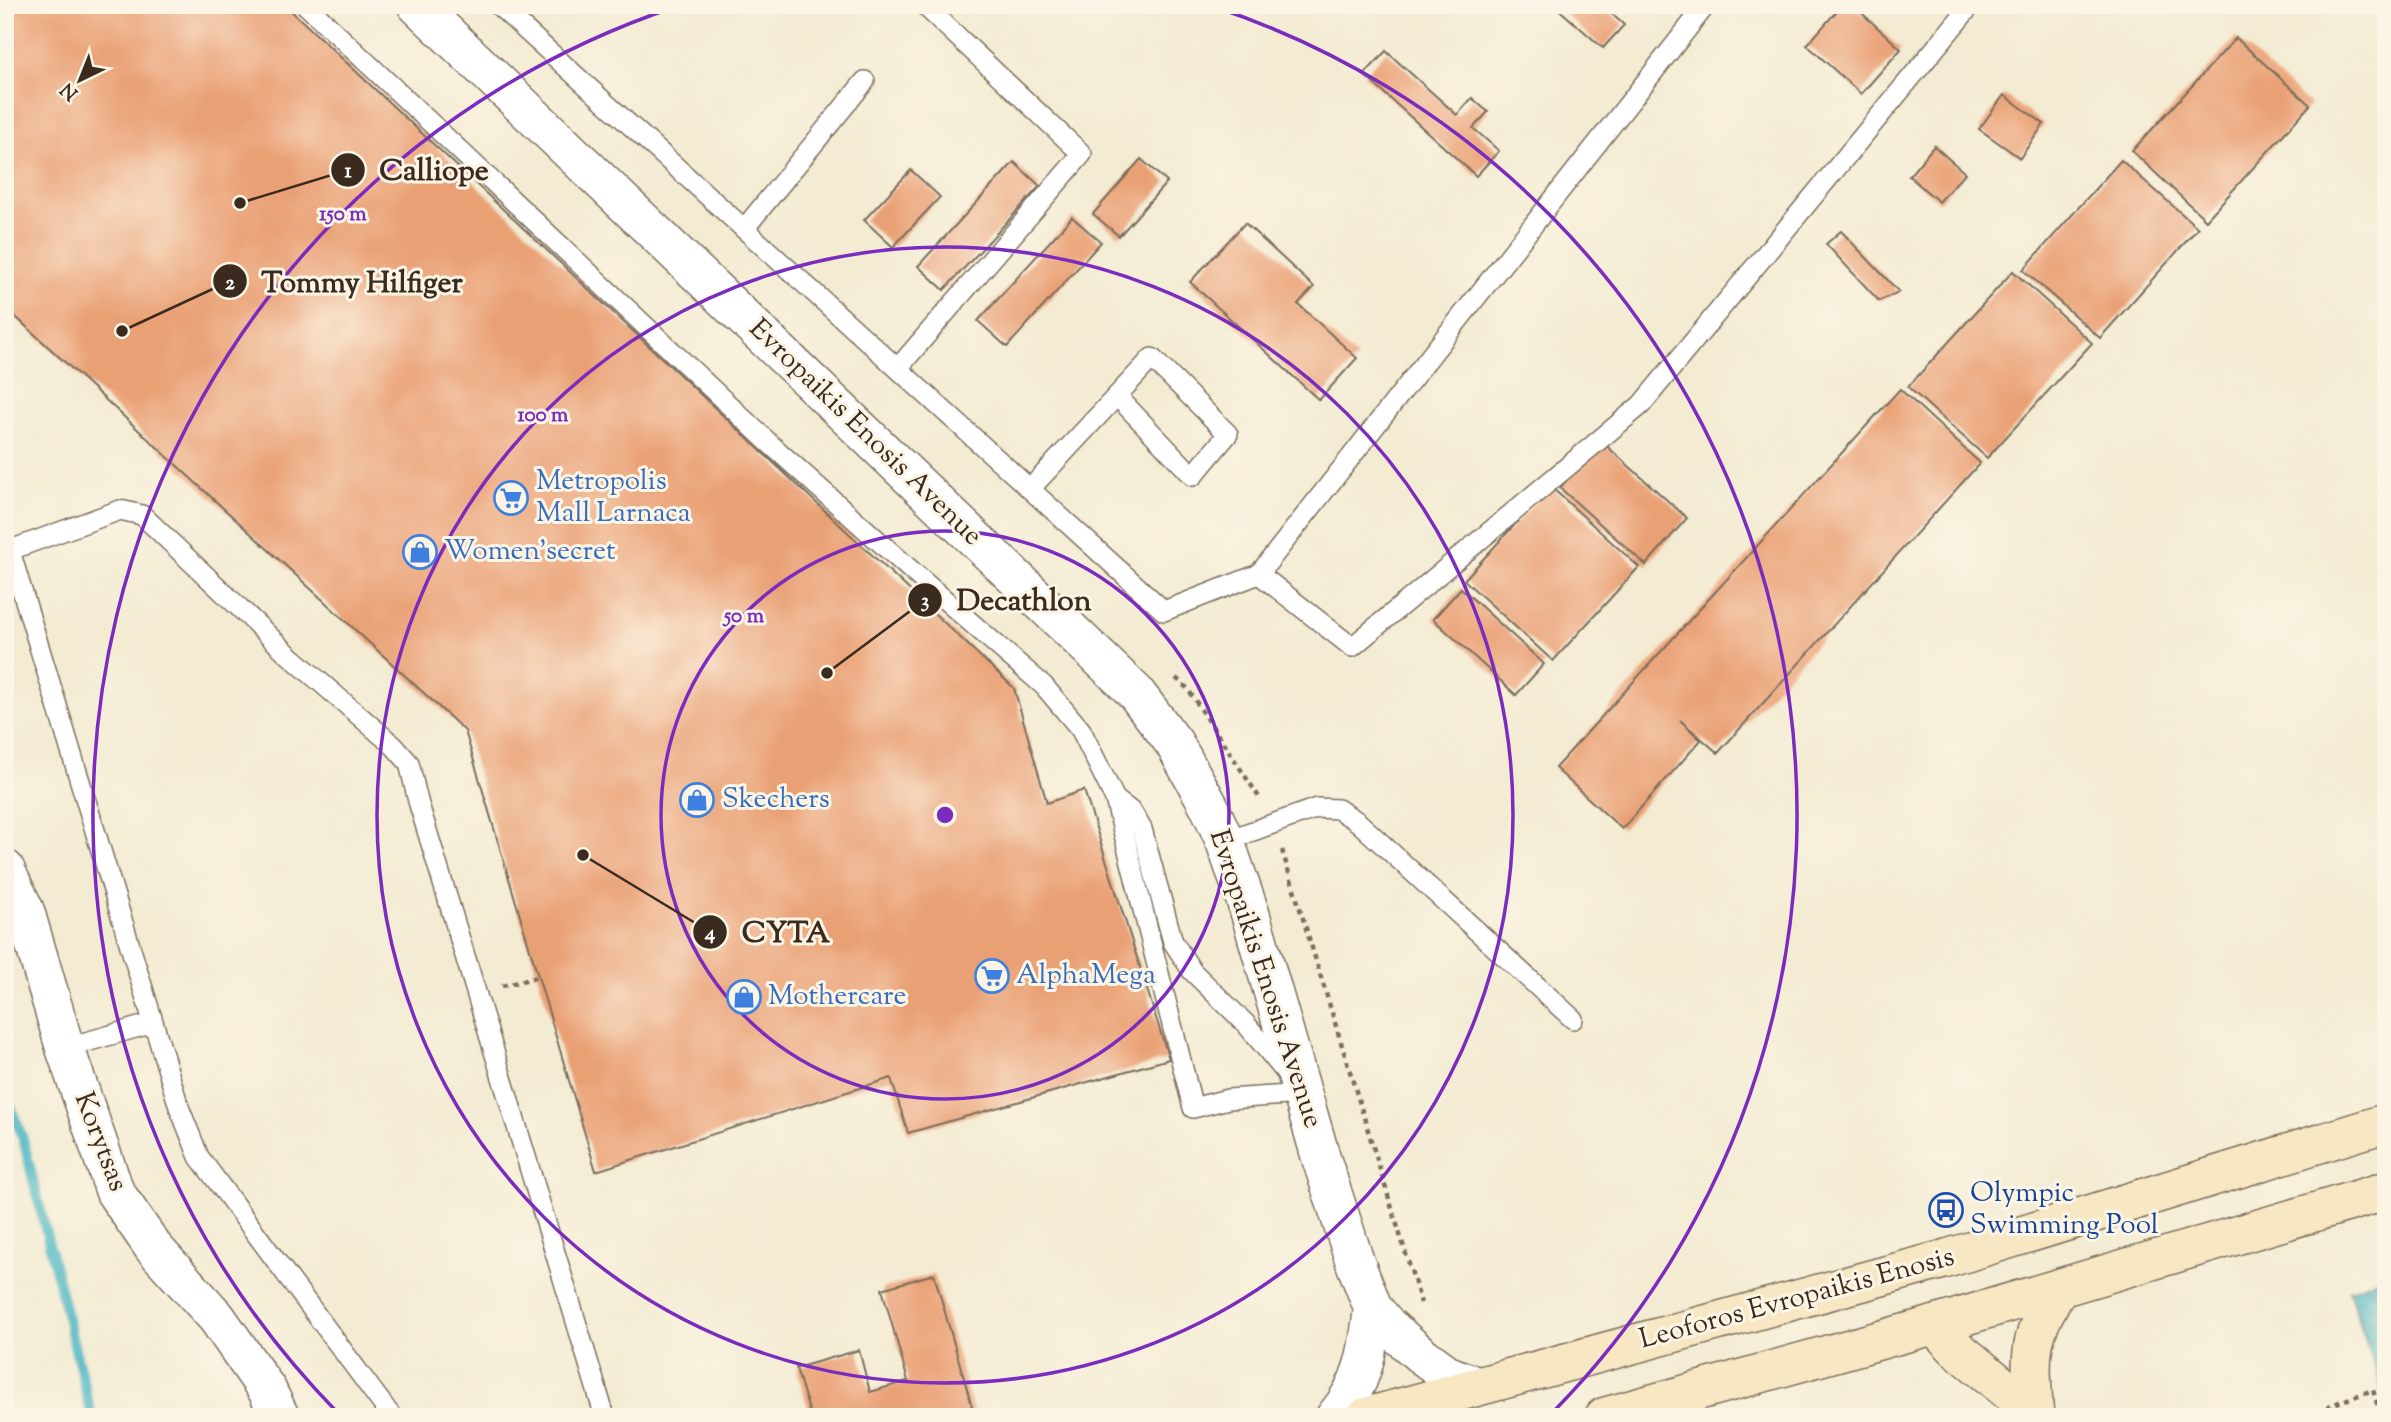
<svg xmlns="http://www.w3.org/2000/svg" width="2391" height="1422" font-family="'Sorts Mill Goudy',serif">
<defs>
<pattern id="water-waves" width="16" height="10" patternUnits="userSpaceOnUse" patternTransform="scale(1.75)"><rect width="16" height="10" fill="#47b5c3"/><path d="M0 5q4-4 8 0t8 0" fill="none" stroke="#3c939e"/></pattern>
</defs>
<rect width="100%" height="100%" fill="#fcf5e5"/>
<filter id="ink" filterUnits="userSpaceOnUse"><feTurbulence type="fractalNoise" baseFrequency=".0143" numOctaves="2"/><feDisplacementMap in="SourceGraphic" scale="14" xChannelSelector="R" yChannelSelector="G"/><feConvolveMatrix kernelMatrix="1 2 1 2 8 2 1 2 1" color-interpolation-filters="sRGB"/></filter>
<filter id="wash" filterUnits="userSpaceOnUse"><feTurbulence type="fractalNoise" baseFrequency=".00686" numOctaves="4" result="noise"/><feDisplacementMap in="SourceGraphic" scale="28" xChannelSelector="R" yChannelSelector="G"/><feGaussianBlur stdDeviation="1.57" result="paint"/><feColorMatrix in="noise" values="0 0 0 0 0 0 0 0 0 0 0 0 0 0 0 0 0 1.4 0 .05"/><feComposite in="paint" operator="in"/></filter>
<g filter="url(#wash)">
<rect width="100%" height="100%" fill="#f3ebd2"/>
<path fill="url(#water-waves)" stroke="#417070" stroke-width="2" d="M2386,1277V1401L2349,1290Z"/>
<g fill="none" stroke-linecap="round" stroke-linejoin="round">
<path stroke="#47b5c3" stroke-width="10" d="M5,1090L23,1139L92,1417"/>
</g>
<g id="blocks">
<g fill="#eaa074">
<path d="M5,5H285L1014,688L1047,803L1084,790L1169,1059L908,1133L891,1078L596,1171L465,731L5,307Z"/>
<path d="M1554,5H1602L1624,25L1603,48Z"/>
<path d="M1842,5H1853L1901,49L1861,94L1807,45Z"/>
<path d="M2236,38L2310,105L2206,220L2132,151Z"/>
<path d="M1386,51L1457,115L1472,98L1488,112L1473,128L1499,151L1476,176L1364,75Z"/>
<path d="M2004,95L2044,124L2020,158L1979,129Z"/>
<path d="M1934,146L1965,173L1939,202L1909,176Z"/>
<path d="M1141,159L1167,182L1119,236L1093,214Z"/>
<path d="M2121,160L2198,228L2100,338L2023,270Z"/>
<path d="M1014,162L1040,186L944,290L918,266Z"/>
<path d="M911,170L940,197L893,247L864,220Z"/>
<path d="M1072,217L1101,242L1007,347L978,321Z"/>
<path d="M1245,223L1314,287L1298,304L1357,358L1319,400L1190,282Z"/>
<path d="M1841,231L1899,292L1879,301L1826,244Z"/>
<path d="M2013,271L2092,343L1987,458L1908,387Z"/>
<path d="M1900,389L1980,463L1718,753L1680,720L1701,740L1622,829L1555,768Z"/>
<path d="M1601,441L1687,518L1646,565L1560,488Z"/>
<path d="M1550,486L1639,567L1553,661L1464,580Z"/>
<path d="M1461,588L1544,664L1516,695L1433,619Z"/>
<path d="M934,1274L975,1417H811L796,1368L859,1350L870,1392L908,1381L882,1289Z"/>
</g>
</g>
</g>
<g filter="url(#ink)">
<use href="#blocks" fill-opacity="0" stroke="#7b6e5d" stroke-width="2"/>
<g fill="none" stroke-linecap="round" stroke-linejoin="round">
<g stroke="#7b6e5d" stroke-width="22">
<g id="service">
<path d="M306,5L768,442L922,580L1044,686L1081,730L1115,799L1193,1108L1228,1099L1303,1094"/>
<path d="M498,5L1164,611L1259,574L1706,5"/>
<path d="M744,229L865,81"/>
<path d="M898,368L1082,154L924,5"/>
<path d="M1030,489L1152,358L1228,434L1193,476L1117,396"/>
<path d="M10,551L179,1107L199,1157L392,1417"/>
<path d="M5,552L120,510L142,515L288,654L394,746L409,763L418,801L605,1417"/>
<path d="M1259,574L1352,647L1641,405L1971,5"/>
<path d="M1115,799L1132,812L1142,829L1173,942L1192,971L1246,1024L1287,1074"/>
<path d="M1225,841L1317,808L1338,809L1358,822L1573,1019"/>
<path d="M65,1048L153,1023"/>
</g>
</g>
<g stroke="#7b6e5d" stroke-width="41">
<g id="minor">
<path d="M417,5L1135,692L1174,743L1209,806L1225,841L1250,913L1321,1158L1356,1265L1373,1308L1388,1326L1420,1354L1450,1376L1477,1386"/>
<path d="M5,869L25,911L65,1048L115,1192L153,1247L217,1318L267,1390L280,1417"/>
<path d="M1335,1417C1364,1383 1368,1351 1373,1308"/>
</g>
</g>
<g stroke="#7b6e5d" stroke-width="41">
<g id="secondary">
<path d="M1934,1325L1956,1348L2034,1412"/>
<path d="M2034,1412C2030,1355 2027,1338 2059,1288"/>
<path d="M1366,1417L1942,1260L2386,1123"/>
<path d="M1604,1417L1934,1325L2386,1191"/>
</g>
</g>
<g stroke="#7b6e5d" stroke-width="4.5" stroke-dasharray="5 5" stroke-linecap="butt">
<path d="M1176,678L1187,688L1259,797"/>
<path d="M1282,850L1421,1303"/>
<path d="M502,986L538,977"/>
<path d="M2322,1417L2331,1405L2373,1390L2381,1417"/>
</g>
<use href="#service" stroke="#fff" stroke-width="19"/>
<use href="#minor" stroke="#fff" stroke-width="38"/>
<use href="#secondary" stroke="#f7e8c3" stroke-width="38"/>
</g>
</g>
<g fill="none" stroke="#7b2cbf" stroke-width="3.5">
<circle cx="945" cy="815" r="284"/>
<circle cx="945" cy="815" r="568"/>
<path d="M337 1412A852 852 0 0 1 675 7M1215 7A852 852 0 0 1 1553 1412"/>
</g>
<defs>
<g id="supermarket-ring" transform="scale(1.75)"><circle r="9.5" fill="#fcf5e5" stroke="#3f7fe0" stroke-width="1.5"/><path d="M-6-5.5h2.5l.6 2H6L4.5 2H-2.5L-4.4-4H-6ZM-1.5 3.2a1.3 1.3 0 1 0 .1 0ZM3 3.2a1.3 1.3 0 1 0 .1 0Z" fill="#3f7fe0"/></g>
<g id="shop-ring" transform="scale(1.75)"><circle r="9.5" fill="#fcf5e5" stroke="#3f7fe0" stroke-width="1.5"/><path d="M-5-2.5h2.3a2.7 3.5 0 0 1 5.4 0H5L5.5 6h-11ZM-1.5-2.5h3a1.5 2.3 0 0 0-3 0Z" fill="#3f7fe0"/></g>
<g id="bus-ring" transform="scale(1.75)"><circle r="9.5" fill="#fcf5e5" stroke="#1a4fb4" stroke-width="1.5"/><path d="M-5-6H5V4H4V6H2V4H-2V6H-4V4H-5ZM-3.5-4V0h7V-4ZM-3.5 1.2v1.5H-2V1.2ZM2 1.2v1.5H3.5V1.2Z" fill="#1a4fb4"/></g>
</defs>
<g fill-rule="evenodd">
<use href="#supermarket-ring" x="511" y="498"/>
<use href="#shop-ring" x="420" y="552"/>
<use href="#shop-ring" x="697" y="800"/>
<use href="#supermarket-ring" x="992" y="976"/>
<use href="#shop-ring" x="744" y="997"/>
<use href="#bus-ring" x="1946" y="1210"/>
</g>
<g text-anchor="middle" dominant-baseline="central" stroke-width="6" stroke-linejoin="round" paint-order="stroke">
<g font-size="28" fill="#3b2a1e" stroke="#fcf5e5">
<text transform="translate(865 433) rotate(44)">Evropaikis Enosis Avenue</text>
<text transform="translate(1265 979) rotate(72)">Evropaikis Enosis Avenue</text>
<text transform="translate(100 1142) rotate(69)">Korytsas</text>
<text transform="translate(1797 1299) rotate(-15)">Leoforos Evropaikis Enosis</text>
</g>
<g font-size="28" fill="#366cbe" stroke="#fcf5e5" text-anchor="start">
<text x="536" y="482">Metropolis<tspan x="536" dy="32">Mall Larnaca</tspan></text>
<text x="444" y="552">Women'secret</text>
<text x="722" y="800">Skechers</text>
<text x="1016" y="976">AlphaMega</text>
<text x="768" y="997">Mothercare</text>
</g>
<g font-size="28" fill="#164399" stroke="#fcf5e5" text-anchor="start">
<text x="1970" y="1194">Olympic<tspan x="1970" dy="32">Swimming Pool</tspan></text>
</g>
</g>
<circle cx="945" cy="815" r="10" fill="#7b2cbf" stroke="#fcf5e5" stroke-width="3.5"/>
<g font-size="21" text-anchor="middle" font-weight="bold" fill="#7b2cbf" stroke="#fcf5e5" stroke-width="6" stroke-linejoin="round" paint-order="stroke">
<text x="343" y="220">150 m</text>
<text x="543" y="421">100 m</text>
<text x="744" y="622">50 m</text>
</g>
<path fill="none" stroke="#3b2a1e" stroke-width="2.5" d="M240 203L348 170M122 331L230 281M827 673L925 600M583 855L710 932"/>
<g fill="#3b2a1e" stroke="#fcf5e5" stroke-width="2.5">
<circle cx="240" cy="203" r="7"/>
<circle cx="122" cy="331" r="7"/>
<circle cx="827" cy="673" r="7"/>
<circle cx="583" cy="855" r="7"/>
<circle cx="348" cy="170" r="18"/>
<circle cx="230" cy="281" r="18"/>
<circle cx="925" cy="600" r="18"/>
<circle cx="710" cy="932" r="18"/>
</g>
<g font-size="21" text-anchor="middle" font-weight="bold" fill="#fff">
<text x="348" y="177">1</text>
<text x="230" y="289">2</text>
<text x="925" y="607">3</text>
<text x="710" y="939">4</text>
</g>
<g font-size="30" text-anchor="middle" font-weight="bold" fill="#3b2a1e" stroke="#fcf5e5" stroke-width="6" stroke-linejoin="round" paint-order="stroke">
<text x="434" y="180">Calliope</text>
<text x="362" y="292">Tommy Hilfiger</text>
<text x="1024" y="610">Decathlon</text>
<text x="786" y="942">CYTA</text>
</g>
<rect width="2391" height="1422" fill="none" stroke="#fcf5e5" stroke-width="28"/>
<g transform="translate(80 80) rotate(223)" stroke="#fcf5e5" stroke-width="5" paint-order="stroke">
<path d="M0-5L12 26L0 18L-12 26Z" fill="#3b2a1e"/>
<text y="-10" font-size="19" font-weight="bold" text-anchor="middle" fill="#3b2a1e">N</text>
</g>
</svg>
